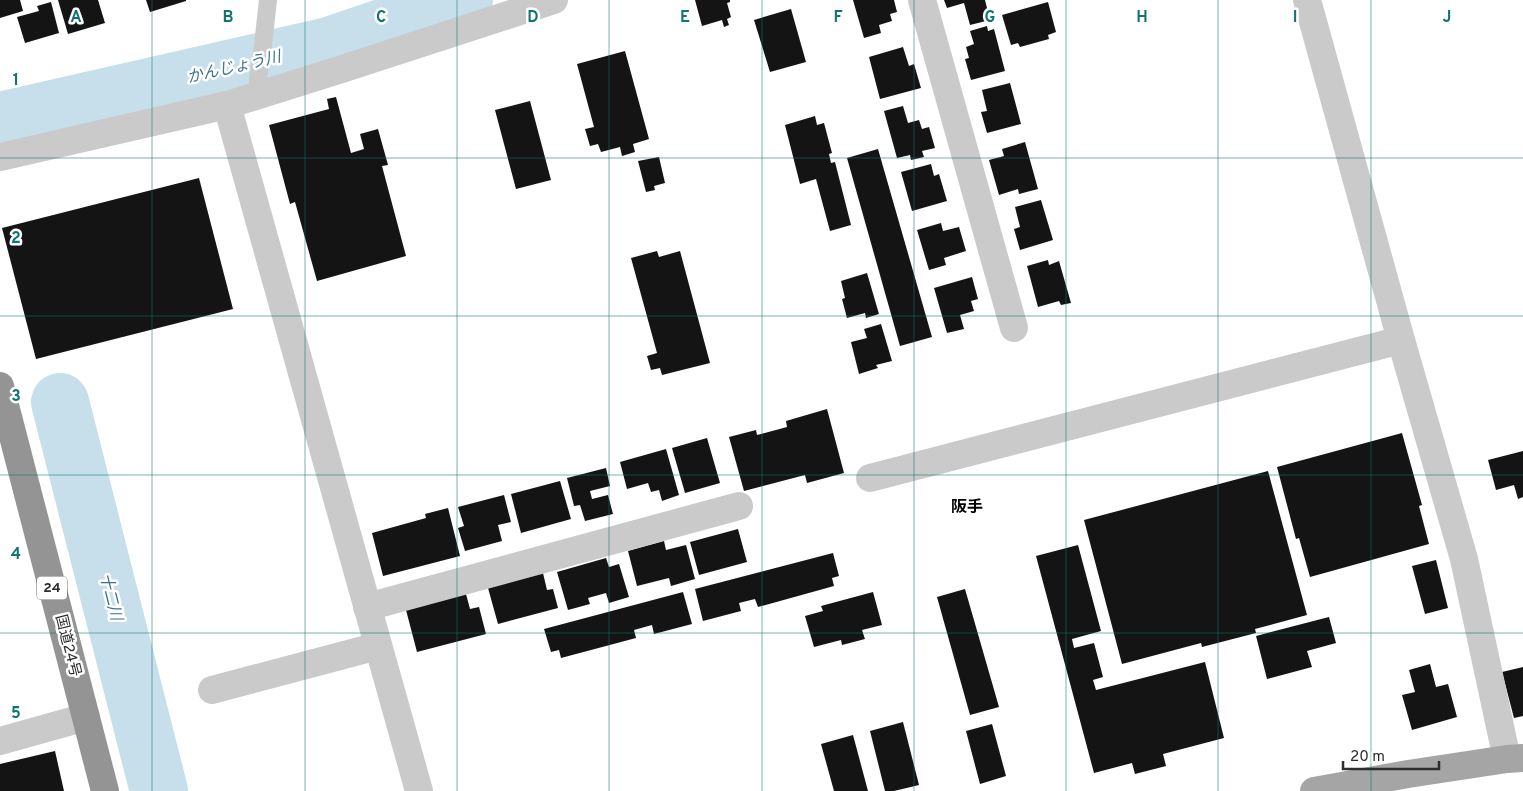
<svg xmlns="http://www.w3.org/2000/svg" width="1523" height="791" font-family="Overpass,'Noto Sans JP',sans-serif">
<rect width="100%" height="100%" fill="#fff"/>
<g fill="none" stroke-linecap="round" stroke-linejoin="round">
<g stroke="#c6dfeb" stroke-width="58">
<path d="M0,121L329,46L464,0"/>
<path d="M60,402L159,791"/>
</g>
</g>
<g fill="#141414">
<path d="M0,0H20L23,11L0,18Z"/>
<path d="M58,0H98L105,23L68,34Z"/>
<path d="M146,0H186V1L150,12Z"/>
<path d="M695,0H730V2L727,3L731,17L727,19L729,25L724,27L722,20L702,26Z"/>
<path d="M853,0H894L897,12L890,14L892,21L879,25L881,33L864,38Z"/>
<path d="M944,0H985L990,20L970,25L964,3L947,8Z"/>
<path d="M51,2L59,33L25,43L17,17L39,11L37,6Z"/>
<path d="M1048,2L1056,32L1048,35L1049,39L1020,47L1018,43L1011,45L1002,15Z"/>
<path d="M791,9L806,62L770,72L754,20Z"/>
<path d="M987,26L988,31L994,29L1005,71L971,80L965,59L969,58L966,47L974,44L970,31Z"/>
<path d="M903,47L909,66L914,64L921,88L880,99L869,57Z"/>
<path d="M625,51L649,139L633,144L635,152L622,156L620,147L601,152L598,144L590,146L585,129L594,127L577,64Z"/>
<path d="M1010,83L1021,124L987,133L981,112L987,111L982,90Z"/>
<path d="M336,97L351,153L364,149L360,134L378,129L388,165L382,166L406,256L317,281L295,202L290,204L269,125L329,109L327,99Z"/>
<path d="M530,101L551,180L516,189L495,110Z"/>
<path d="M903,106L908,123L919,120L922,129L929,127L935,148L922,151L924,157L911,160L910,155L897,158L884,111Z"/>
<path d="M815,116L817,125L824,123L832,153L829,154L831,163L835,162L851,225L830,231L816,179L800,184L785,125Z"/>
<path d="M1025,142L1038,189L1019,194L1018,189L999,195L989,160L1004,156L1002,149Z"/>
<path d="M878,149L932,337L900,346L847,158Z"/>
<path d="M659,157L665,183L654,186L655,190L646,192L638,161Z"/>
<path d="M931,164L934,176L939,174L947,201L912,211L901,172Z"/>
<path d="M199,178L233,309L36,359L2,228Z"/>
<path d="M1041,200L1053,240L1020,250L1014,229L1020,227L1015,207Z"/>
<path d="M941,223L943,231L959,227L966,251L944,258L946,265L929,270L917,230Z"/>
<path d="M657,251L659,257L680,251L710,363L662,375L660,368L651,370L647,356L657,353L631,258Z"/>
<path d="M1048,260L1049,265L1059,261L1071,303L1061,305L1059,301L1038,307L1027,266Z"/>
<path d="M867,273L879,314L866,318L865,313L847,318L842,299L845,298L841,281Z"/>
<path d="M972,277L978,299L971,301L974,311L960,315L964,329L947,333L934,288Z"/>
<path d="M881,324L892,361L876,365L878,368L859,374L851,342L867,338L864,329Z"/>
<path d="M827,409L844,473L807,483L805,475L744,491L729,437L756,430L757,435L787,427L786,421Z"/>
<path d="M1402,433L1422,505L1419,506L1429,544L1310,577L1299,538L1296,539L1277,467Z"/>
<path d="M707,438L720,483L685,493L672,448Z"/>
<path d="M666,449L679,495L662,501L659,490L651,492L648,483L627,489L620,462Z"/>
<path d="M1523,451V497L1518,499L1514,485L1496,490L1488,460Z"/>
<path d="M606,468L610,486L590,491L592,499L608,495L613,514L585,521L580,505L574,506L567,478Z"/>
<path d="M1268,471L1307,615L1255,629L1256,633L1202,647L1201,643L1122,664L1084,520Z"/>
<path d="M560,481L571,519L521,533L511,494Z"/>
<path d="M504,495L511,522L498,525L502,541L465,551L458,528L464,526L458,507Z"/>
<path d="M448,508L460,556L383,576L372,533L426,518L425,514Z"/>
<path d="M738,529L747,562L699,575L690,542Z"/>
<path d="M664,541L666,550L686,545L695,579L671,586L669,578L637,586L628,551Z"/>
<path d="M1078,545L1101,631L1072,639L1074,648L1094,643L1103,677L1093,680L1096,690L1205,662L1224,738L1163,754L1166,766L1135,774L1132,763L1094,773L1036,556Z"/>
<path d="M833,553L839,576L832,578L834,586L758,607L755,599L739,603L741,611L703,621L695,589Z"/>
<path d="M606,558L609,567L619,564L629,597L609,603L606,593L588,598L590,604L568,610L557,572Z"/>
<path d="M1436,560L1448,608L1425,614L1412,566Z"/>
<path d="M543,573L547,590L553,589L558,608L498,624L488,588Z"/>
<path d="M965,589L999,707L970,715L937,597Z"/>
<path d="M683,592L692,624L654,634L652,625L634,630L636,638L561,658L559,650L551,652L544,629Z"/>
<path d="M873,592L882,625L862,630L865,639L842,645L841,640L814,647L805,616L823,611L821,606Z"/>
<path d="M466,594L470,609L479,607L486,634L417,652L406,610Z"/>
<path d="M1329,617L1336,643L1307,651L1312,667L1267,679L1256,636Z"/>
<path d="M1430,664L1436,687L1448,684L1457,717L1412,730L1402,695L1415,692L1409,670Z"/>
<path d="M1523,667V716L1514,718L1502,672Z"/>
<path d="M903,722L919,785L894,791H885L870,731Z"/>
<path d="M992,724L1006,776L980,784L966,731Z"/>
<path d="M853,735L868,791H834L821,744Z"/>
<path d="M55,751L64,791H0V764Z"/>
</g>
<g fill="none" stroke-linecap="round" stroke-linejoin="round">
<path stroke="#cacaca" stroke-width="18" d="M258,96V79L263,45L268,0"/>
<g stroke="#cacaca" stroke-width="28">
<path d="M922,0L1014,328"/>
<path d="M1307,0L1401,340L1464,559L1507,759"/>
<path d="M227,105L419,791"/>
<path d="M0,157L227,105L342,69L554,0"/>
<path d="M870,478L1401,340"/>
<path d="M367,607L739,506"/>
<path d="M212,690L378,646"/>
<path d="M0,741L86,717"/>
</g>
<path stroke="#a5a5a5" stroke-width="28" d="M1314,791L1408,774L1507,759L1523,758"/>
<path stroke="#949494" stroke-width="28" d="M0,386L105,791"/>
</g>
<path fill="none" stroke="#0f766e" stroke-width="1" stroke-opacity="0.55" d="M152,0V791M305,0V791M457,0V791M609,0V791M762,0V791M914,0V791M1066,0V791M1218,0V791M1371,0V791M0,158H1523M0,316H1523M0,475H1523M0,633H1523"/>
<g text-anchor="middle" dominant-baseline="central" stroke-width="5" stroke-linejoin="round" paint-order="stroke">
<rect fill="#fff" stroke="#6c6c6c" stroke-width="1" x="37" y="576.5" width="30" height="23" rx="4"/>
<g font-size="14" font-weight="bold" fill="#2d2d2d">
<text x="52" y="588">24</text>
</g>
<g font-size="15" fill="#2d2d2d" stroke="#fff">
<text transform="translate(67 646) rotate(76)">国道24号</text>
</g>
<g font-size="16" font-style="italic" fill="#3b738f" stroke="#fff">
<text transform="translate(234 68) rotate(-13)">かんじょう川</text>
<text transform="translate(110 597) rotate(76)">十二川</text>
</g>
<g font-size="16" font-weight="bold" fill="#000" stroke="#fff">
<text x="967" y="508">阪手</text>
</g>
</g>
<g font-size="16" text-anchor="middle" font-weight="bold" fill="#0f766e" stroke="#fff" stroke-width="5" stroke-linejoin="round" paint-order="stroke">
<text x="76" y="22">A</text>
<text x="228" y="22">B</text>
<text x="381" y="22">C</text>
<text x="533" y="22">D</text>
<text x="685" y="22">E</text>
<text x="838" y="22">F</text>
<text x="990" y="22">G</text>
<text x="1142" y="22">H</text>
<text x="1295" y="22">I</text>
<text x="1447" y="22">J</text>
<text x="16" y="85">1</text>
<text x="16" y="243">2</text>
<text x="16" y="401">3</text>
<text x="16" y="559">4</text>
<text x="16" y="718">5</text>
</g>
<path d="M1343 761v8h96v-8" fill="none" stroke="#2d2d2d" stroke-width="2.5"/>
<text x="1350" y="761" font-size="15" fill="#2d2d2d" stroke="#ffffff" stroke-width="4" paint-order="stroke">20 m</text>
</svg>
